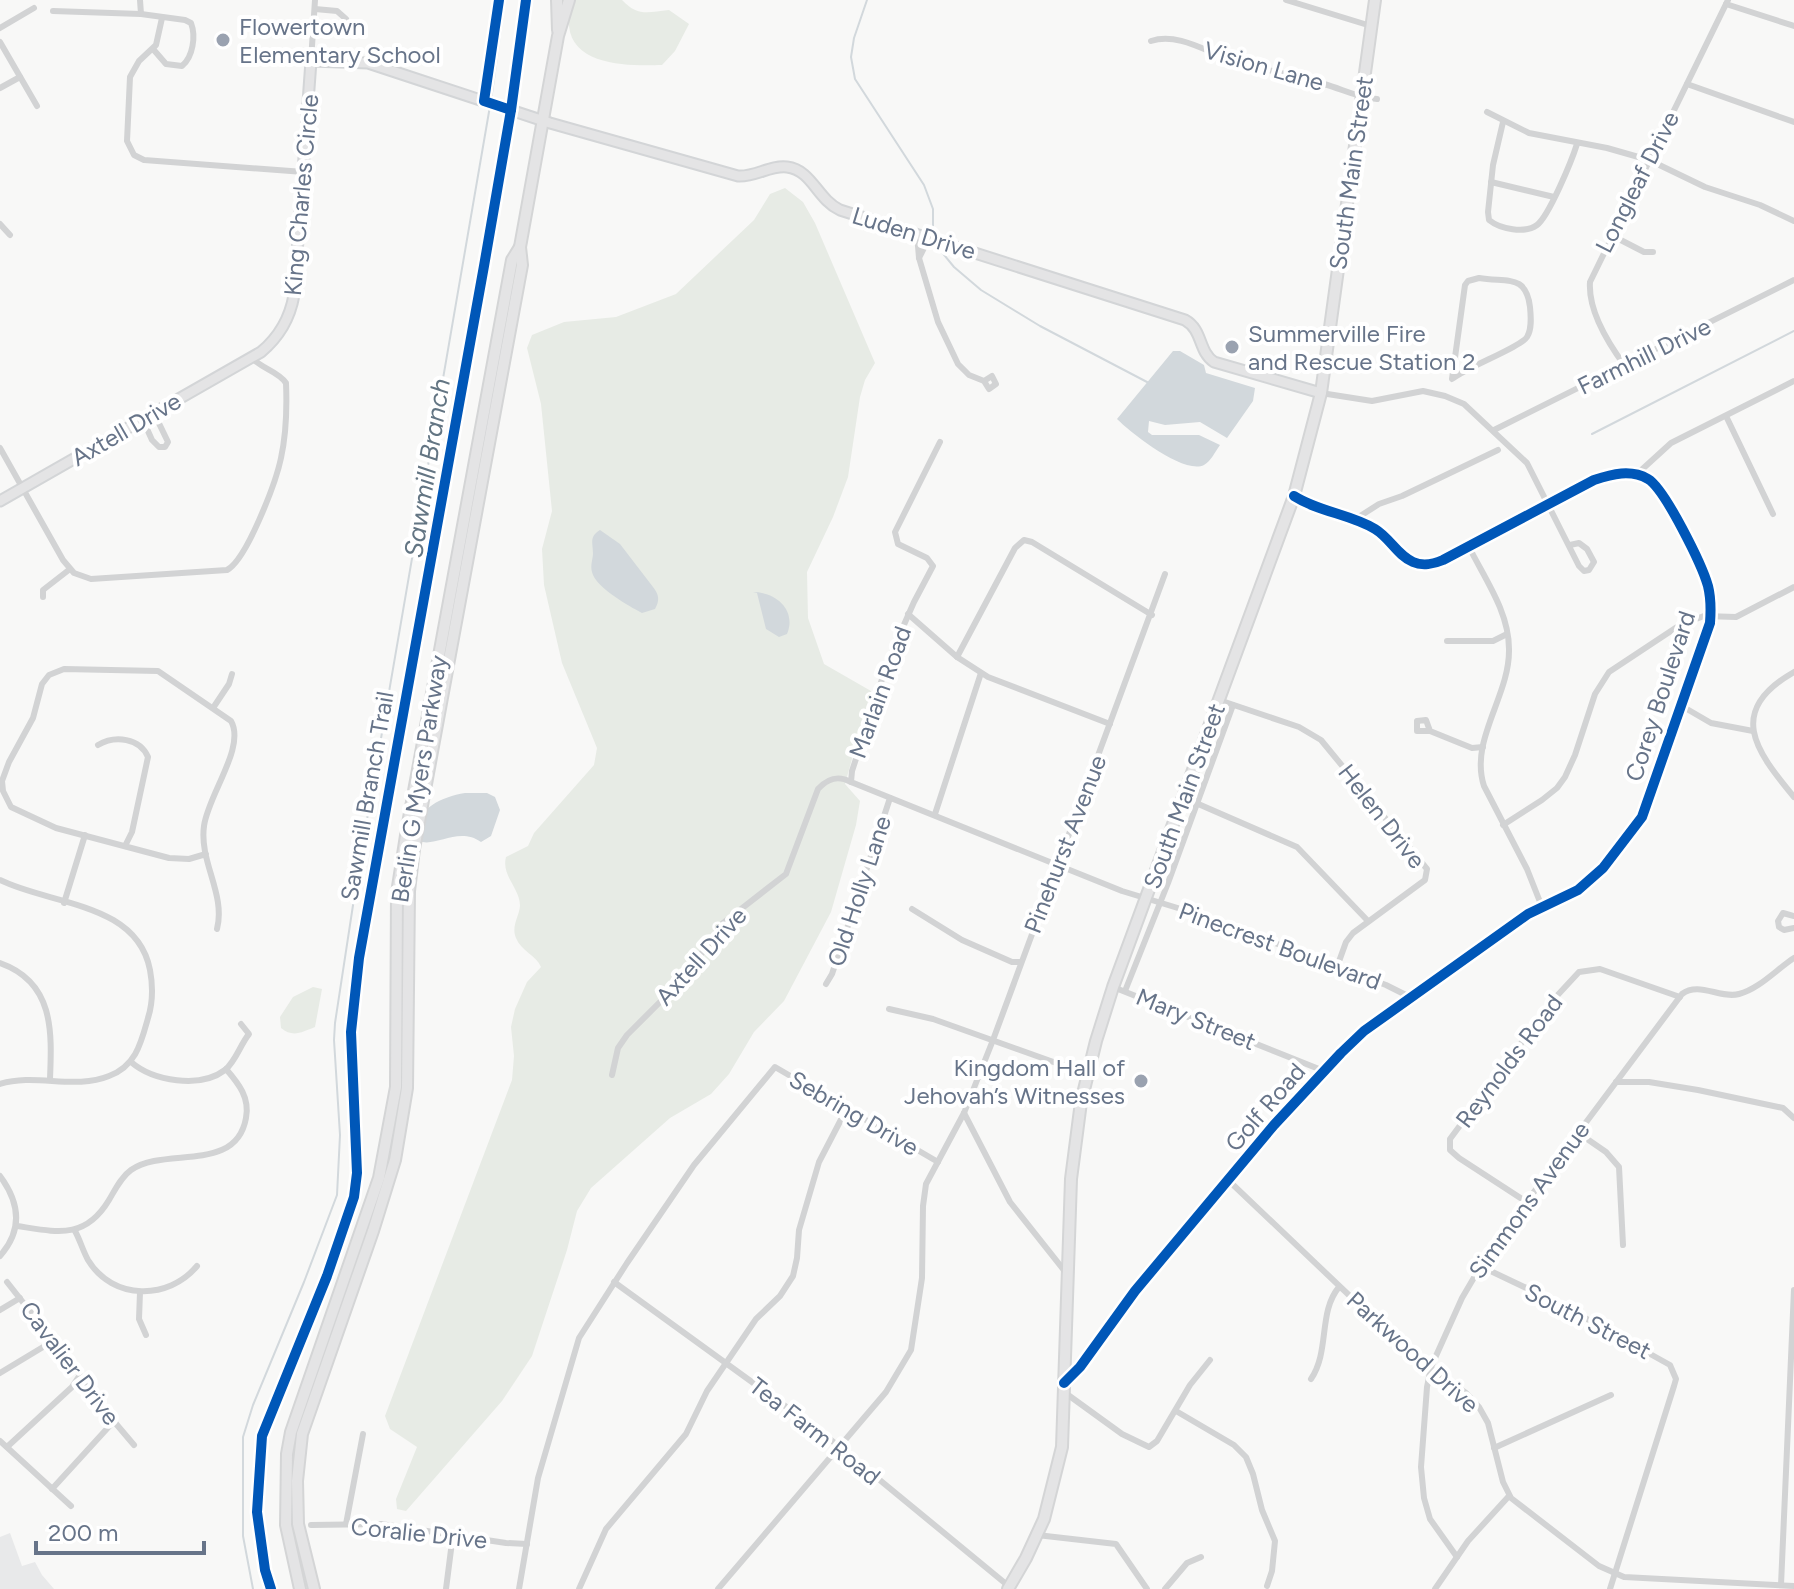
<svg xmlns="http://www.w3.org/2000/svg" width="1794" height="1589" font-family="Figtree,sans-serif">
<rect width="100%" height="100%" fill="#f8f8f7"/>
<path fill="#e8e9ea" d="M10,1533L22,1566L35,1562L42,1575L54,1589H0V1537Z"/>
<g fill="#e7ebe5">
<path d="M571,0H622C638,17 648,12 669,10L689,24L675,51L662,65C632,66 573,67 569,26C568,18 570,8 571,0Z"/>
<path d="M785,188L803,202L815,223L875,363L865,380L860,397L848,477L833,517L807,572L808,618L824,664L871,691L845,784L860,801L856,825L831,912L784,1001L754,1032L729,1074L711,1094L670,1118L591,1188L577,1211L567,1250L532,1356L502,1401L406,1511L397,1509L396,1499L417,1447L390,1429L385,1416L512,1080L514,1056L511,1027L515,1009L527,982L541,967C536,955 521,951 516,938C511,926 519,917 520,906C520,888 501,876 506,857L528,846L534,833L594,765L597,748L562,663L544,585L542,549L552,511L541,404L527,348L532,335L564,322L616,317L676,294L754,220L770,194Z"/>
<path d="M313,987L322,989L315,1027C302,1032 293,1038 281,1028L280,1017L293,997Z"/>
</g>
<g fill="#d2d8dc">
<path d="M1173,351H1180L1204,365L1206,373L1255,388L1253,401L1227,438L1200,422L1165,425L1149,421L1148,432L1152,435H1199L1220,445C1215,452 1211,461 1204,465C1184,475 1131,433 1117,419Z"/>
<path d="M600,530L620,544L653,587C659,595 660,600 655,609L642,613C629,606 595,587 592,572C590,565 593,559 593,553C593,542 589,537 600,530Z"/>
<path d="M753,592C776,592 797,610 787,634L779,637L766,629L757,593Z"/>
<path d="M465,793H487L495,797L500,810L491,836L481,842C454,823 426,858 411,833C419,808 441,797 465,793Z"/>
</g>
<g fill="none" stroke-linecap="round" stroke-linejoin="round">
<g stroke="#d2d8dc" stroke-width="2">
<path d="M867,0L854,38L851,57L855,79L924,185L933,209V234"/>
<path d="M491,100L505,0"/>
<path d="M936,245L954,267L981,290L1040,326L1147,382"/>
<path d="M1592,434L1794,331"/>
<path d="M253,1589L243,1536V1437L253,1405L304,1282L337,1195L340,1135L334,1040L335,1023L359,866L490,106"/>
</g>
<g stroke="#d3d5d7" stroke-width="13">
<path id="secondary" d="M0,501L261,352C279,337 290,318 294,295L311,61L368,63L550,123L738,176C756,177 770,165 787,167C812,170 817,199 840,210L1185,320C1203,330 1198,351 1214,362L1321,393"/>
</g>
<g stroke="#d4d5d6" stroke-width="14">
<g id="primary">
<path d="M557,0L558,30"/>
<path d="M300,1589L286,1525L287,1454L291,1432L379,1178L396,1087L397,893L407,829L512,260L520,247"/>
<path d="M314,1589L298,1524L297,1481L302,1434L373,1231L395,1160L407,1088L409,891L414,849L522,265L520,247L558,36L569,0"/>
<path d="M1008,1589L1026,1558L1044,1519L1062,1447L1071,1179L1081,1102L1096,1041L1113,987L1294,496L1321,393L1375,0"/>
</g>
</g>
<g stroke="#d2d3d4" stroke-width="6">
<path d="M140,0L141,14"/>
<path d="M1286,0L1371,26"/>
<path d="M1726,4L1794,26"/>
<path d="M315,9L337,11L346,19"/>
<path d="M53,11L141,14L185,20L191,23C196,36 193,57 182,66L166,64L153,49"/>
<path d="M162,18L156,45L139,61L130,77L127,141L134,155L144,160L304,172"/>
<path d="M0,28L34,8"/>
<path d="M1151,41C1179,32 1208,53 1234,61C1263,69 1294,76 1324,84C1342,89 1358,98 1377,99"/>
<path d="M0,42L37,106"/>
<path d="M311,61L315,0"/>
<path d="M1687,84L1794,122"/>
<path d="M0,88L20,77"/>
<path d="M1487,112L1529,133L1607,148L1649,160L1705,187L1760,205L1794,221"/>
<path d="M1503,122L1493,165L1488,212L1489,220C1500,229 1525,234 1537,225C1549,216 1572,160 1577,144"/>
<path d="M1491,182L1554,197"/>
<path d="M0,224L10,235"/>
<path d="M917,234L919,258L938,322L958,364L969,375L984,381L989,389L996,384L992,376L984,381"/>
<path d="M1611,235L1644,252H1653"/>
<path d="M919,258L929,238"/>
<path d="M1479,278C1506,283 1526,273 1530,307C1531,317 1532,329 1527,337C1521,347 1467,367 1452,379L1465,285L1468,281Z"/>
<path d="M1625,366C1608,343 1588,311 1590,282L1728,0"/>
<path d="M1321,393L1372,401L1423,391L1445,396L1464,404L1527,463L1579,566L1584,571L1589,570L1594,562L1587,549L1579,543L1570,545"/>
<path d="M1726,416L1773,514"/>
<path d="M143,420L152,440L159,447H165L168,442L154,413"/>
<path d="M1494,430L1794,280"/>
<path d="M940,442L895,532L898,544L927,558L933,566L914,602L888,661L852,771L851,782L1122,891L1181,909L1246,932L1386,985L1412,998"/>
<path d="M0,448L63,560L74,573L91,579L227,570C247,559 276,482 281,458C286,435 287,407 286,383C278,371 262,369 252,358"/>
<path d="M1637,474L1671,443L1794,381"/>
<path d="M1354,520L1379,504L1402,496L1498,450"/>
<path d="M1469,547C1485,579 1509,612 1509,649C1510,696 1469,740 1484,786L1527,869L1542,907"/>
<path d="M43,597V590L70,569"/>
<path d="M908,614L957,657L988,677L1110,724"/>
<path d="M1447,641H1493L1507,634"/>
<path d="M957,657L1015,548L1024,540L1032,542L1152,615"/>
<path d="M1794,672C1726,711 1755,750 1794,797"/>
<path d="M1219,700L1299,727L1321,740L1427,869L1425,880L1353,933L1346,942L1337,967"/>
<path d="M1680,705L1711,723L1753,731"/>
<path d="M213,708L229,684L232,674"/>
<path d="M1430,731H1417V721L1426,720L1430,731L1472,748L1483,747"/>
<path d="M98,745C115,735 140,738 148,757L132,832L125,846"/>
<path d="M1196,803L1297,847L1368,921"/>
<path d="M935,814L981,673"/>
<path d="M1503,825L1542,800L1557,788L1565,777L1575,755L1595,694L1609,672L1680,625L1704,616L1736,617L1794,587"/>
<path d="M206,854L189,859L169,858L56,828L11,807L3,791L2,781L9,762L33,718L42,684L49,675L64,669L158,671L231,721C246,747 208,795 204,826C199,862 226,894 217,929"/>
<path d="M0,880C50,905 137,902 150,970C153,986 153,1002 148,1018C141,1043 136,1066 109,1076C75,1090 35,1073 0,1084"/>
<path d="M64,903L85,835"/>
<path d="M912,909L962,940L1012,962H1021"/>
<path d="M1794,916L1783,913L1778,921L1779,927L1784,930L1794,928"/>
<path d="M0,963C54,982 52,1031 50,1079"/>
<path d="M826,984L832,974L890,798"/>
<path d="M1113,987L1324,1071"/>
<path d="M1125,991L1168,883L1233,705"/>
<path d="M889,1009L933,1019L1087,1074"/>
<path d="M131,1062C153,1081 200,1089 225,1070C236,1061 240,1045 249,1034L241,1024"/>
<path d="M612,1075L618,1048L627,1035L685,977L723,923L786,874L818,789C828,778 838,775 851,782"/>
<path d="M1616,1082H1649L1698,1090L1783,1108L1794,1118"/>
<path d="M964,1113L1010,1202L1067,1274"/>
<path d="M1577,1132L1606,1152L1619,1167L1623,1245"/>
<path d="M0,1176C20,1203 23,1230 0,1256"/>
<path d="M1228,1180L1372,1317L1420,1361L1466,1393L1479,1407L1488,1423L1503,1482L1511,1498L1599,1566L1624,1577L1794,1586"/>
<path d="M1525,1201L1459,1158L1450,1150V1139L1554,999L1579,972L1600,969L1680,997"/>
<path d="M17,1226C57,1232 85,1240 109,1200C115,1190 121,1177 131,1170C165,1146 236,1174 246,1118C250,1098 239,1084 226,1069"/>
<path d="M75,1231C80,1240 83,1251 88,1260C113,1301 169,1300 197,1266"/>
<path d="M1480,1266L1560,1304L1670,1365L1676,1379L1674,1386L1610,1589"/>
<path d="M7,1282L80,1375L95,1399L134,1445"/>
<path d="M614,1282L825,1435L1011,1588"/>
<path d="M140,1292L139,1319L146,1335"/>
<path d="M0,1310L20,1298"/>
<path d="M0,1373L53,1341"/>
<path d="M1311,1379C1330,1351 1318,1312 1339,1287"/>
<path d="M1064,1383L1080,1367L1135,1291L1274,1125L1341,1053L1364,1031L1528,914L1578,890L1603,868L1642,817L1710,623C1711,610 1711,598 1708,586C1702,565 1665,489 1648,479C1631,469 1612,474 1594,480L1443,560C1434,564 1422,566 1413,562C1397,555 1390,538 1375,529C1350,514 1319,512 1294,496"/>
<path d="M1064,1392L1122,1434L1149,1447L1157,1441L1190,1385L1210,1360"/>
<path d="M1176,1411L1234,1445L1246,1457L1253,1474L1262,1510L1275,1541L1272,1571L1267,1586"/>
<path d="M0,1441L71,1506"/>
<path d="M7,1447L72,1387L80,1375"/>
<path d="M1494,1448L1611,1395"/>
<path d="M52,1489L114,1421"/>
<path d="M346,1524L363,1434"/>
<path d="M311,1525L381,1524L506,1543L527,1544"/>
<path d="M1037,1535L1116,1544L1147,1589"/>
<path d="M1457,1557L1430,1519L1424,1498L1421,1467L1427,1387L1431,1367L1462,1298L1489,1252L1682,994C1699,981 1720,999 1739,994C1759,989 1777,969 1794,958"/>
<path d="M1781,1585L1794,1290"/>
<path d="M446,1589L453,1534"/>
<path d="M519,1589L538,1478L579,1338L627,1263L694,1165L775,1067L938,1162"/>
<path d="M579,1589L606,1529L686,1434L707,1391L756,1319L780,1296L793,1276L797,1258L799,1230L819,1162L847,1108"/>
<path d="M718,1589L886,1392L911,1350L922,1278L923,1206L926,1184L964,1113L993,1040L1165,574"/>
<path d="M1165,1589L1187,1563L1201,1557"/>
<path d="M1435,1589L1468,1541L1509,1496"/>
</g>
<use href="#secondary" stroke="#e4e4e5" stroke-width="9"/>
<use href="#primary" stroke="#e4e4e5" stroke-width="10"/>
<g stroke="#fff" stroke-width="15">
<g id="cycleway">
<path d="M499,0L484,101L511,110"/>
<path d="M1064,1383L1080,1367L1135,1291L1274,1125L1341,1053L1364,1031L1528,914L1578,890L1603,868L1642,817L1710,623C1711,610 1711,598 1708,586C1702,565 1665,489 1648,479C1631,469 1612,474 1594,480L1443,560C1434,564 1422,566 1413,562C1397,555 1390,538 1375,529C1350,514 1319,512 1294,496"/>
<path d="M271,1589L265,1570L257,1512L262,1436L327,1276L354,1197L357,1173L351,1032L359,958L484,266L511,110L526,0"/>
</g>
</g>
<use href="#cycleway" stroke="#0057b8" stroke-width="10"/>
</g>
<g fill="#9aa2b0" stroke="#fff" stroke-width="3">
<circle cx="223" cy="40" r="8"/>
<circle cx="1232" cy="347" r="8"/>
<circle cx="1141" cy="1081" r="8"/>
</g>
<g text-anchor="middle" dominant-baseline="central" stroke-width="8" stroke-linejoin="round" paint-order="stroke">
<g font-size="24" fill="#677489" stroke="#fff" text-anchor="start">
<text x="239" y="26">Flowertown<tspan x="239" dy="28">Elementary School</tspan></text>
<text x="1248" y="333">Summerville Fire<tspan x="1248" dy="28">and Rescue Station 2</tspan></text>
<text x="1125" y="1067" text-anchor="end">Kingdom Hall of<tspan x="1125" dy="28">Jehovah’s Witnesses</tspan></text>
</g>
<g font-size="24" fill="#677489" stroke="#fff">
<text transform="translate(1264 66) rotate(16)">Vision Lane</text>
<text transform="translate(1351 173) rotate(-82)">South Main Street</text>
<text transform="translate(1637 182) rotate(-63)">Longleaf Drive</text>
<text transform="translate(301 195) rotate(-85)">King Charles Circle</text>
<text transform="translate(914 233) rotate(17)">Luden Drive</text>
<text transform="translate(1644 356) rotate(-26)">Farmhill Drive</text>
<text transform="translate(126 429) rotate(-30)">Axtell Drive</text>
<text transform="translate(880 692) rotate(-70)">Marlain Road</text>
<text transform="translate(1660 696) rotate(-72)">Corey Boulevard</text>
<text transform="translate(419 779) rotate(-81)">Berlin G Myers Parkway</text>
<text transform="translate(367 796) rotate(-80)">Sawmill Branch Trail</text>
<text transform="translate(1184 796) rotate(-70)">South Main Street</text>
<text transform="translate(1382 816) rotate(52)">Helen Drive</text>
<text transform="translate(1065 844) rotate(-69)">Pinehurst Avenue</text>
<text transform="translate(859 891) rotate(-72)">Old Holly Lane</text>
<text transform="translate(1280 946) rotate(20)">Pinecrest Boulevard</text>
<text transform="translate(701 956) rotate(-48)">Axtell Drive</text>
<text transform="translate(1196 1019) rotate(22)">Mary Street</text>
<text transform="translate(1509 1061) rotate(-53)">Reynolds Road</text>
<text transform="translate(1265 1107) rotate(-49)">Golf Road</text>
<text transform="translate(854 1113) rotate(30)">Sebring Drive</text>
<text transform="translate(1529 1200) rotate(-54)">Simmons Avenue</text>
<text transform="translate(1588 1321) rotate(27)">South Street</text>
<text transform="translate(1413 1352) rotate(42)">Parkwood Drive</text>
<text transform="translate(70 1363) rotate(53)">Cavalier Drive</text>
<text transform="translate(815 1431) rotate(38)">Tea Farm Road</text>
<text transform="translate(419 1533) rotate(6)">Coralie Drive</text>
</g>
<g font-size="26" font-style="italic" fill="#637583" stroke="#fff">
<text transform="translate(427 468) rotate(-81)">Sawmill Branch</text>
</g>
</g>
<path d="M36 1541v12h168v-12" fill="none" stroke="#677489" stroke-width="4"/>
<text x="48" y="1541" font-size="24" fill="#677489" stroke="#ffffff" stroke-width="6" paint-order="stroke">200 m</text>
</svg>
